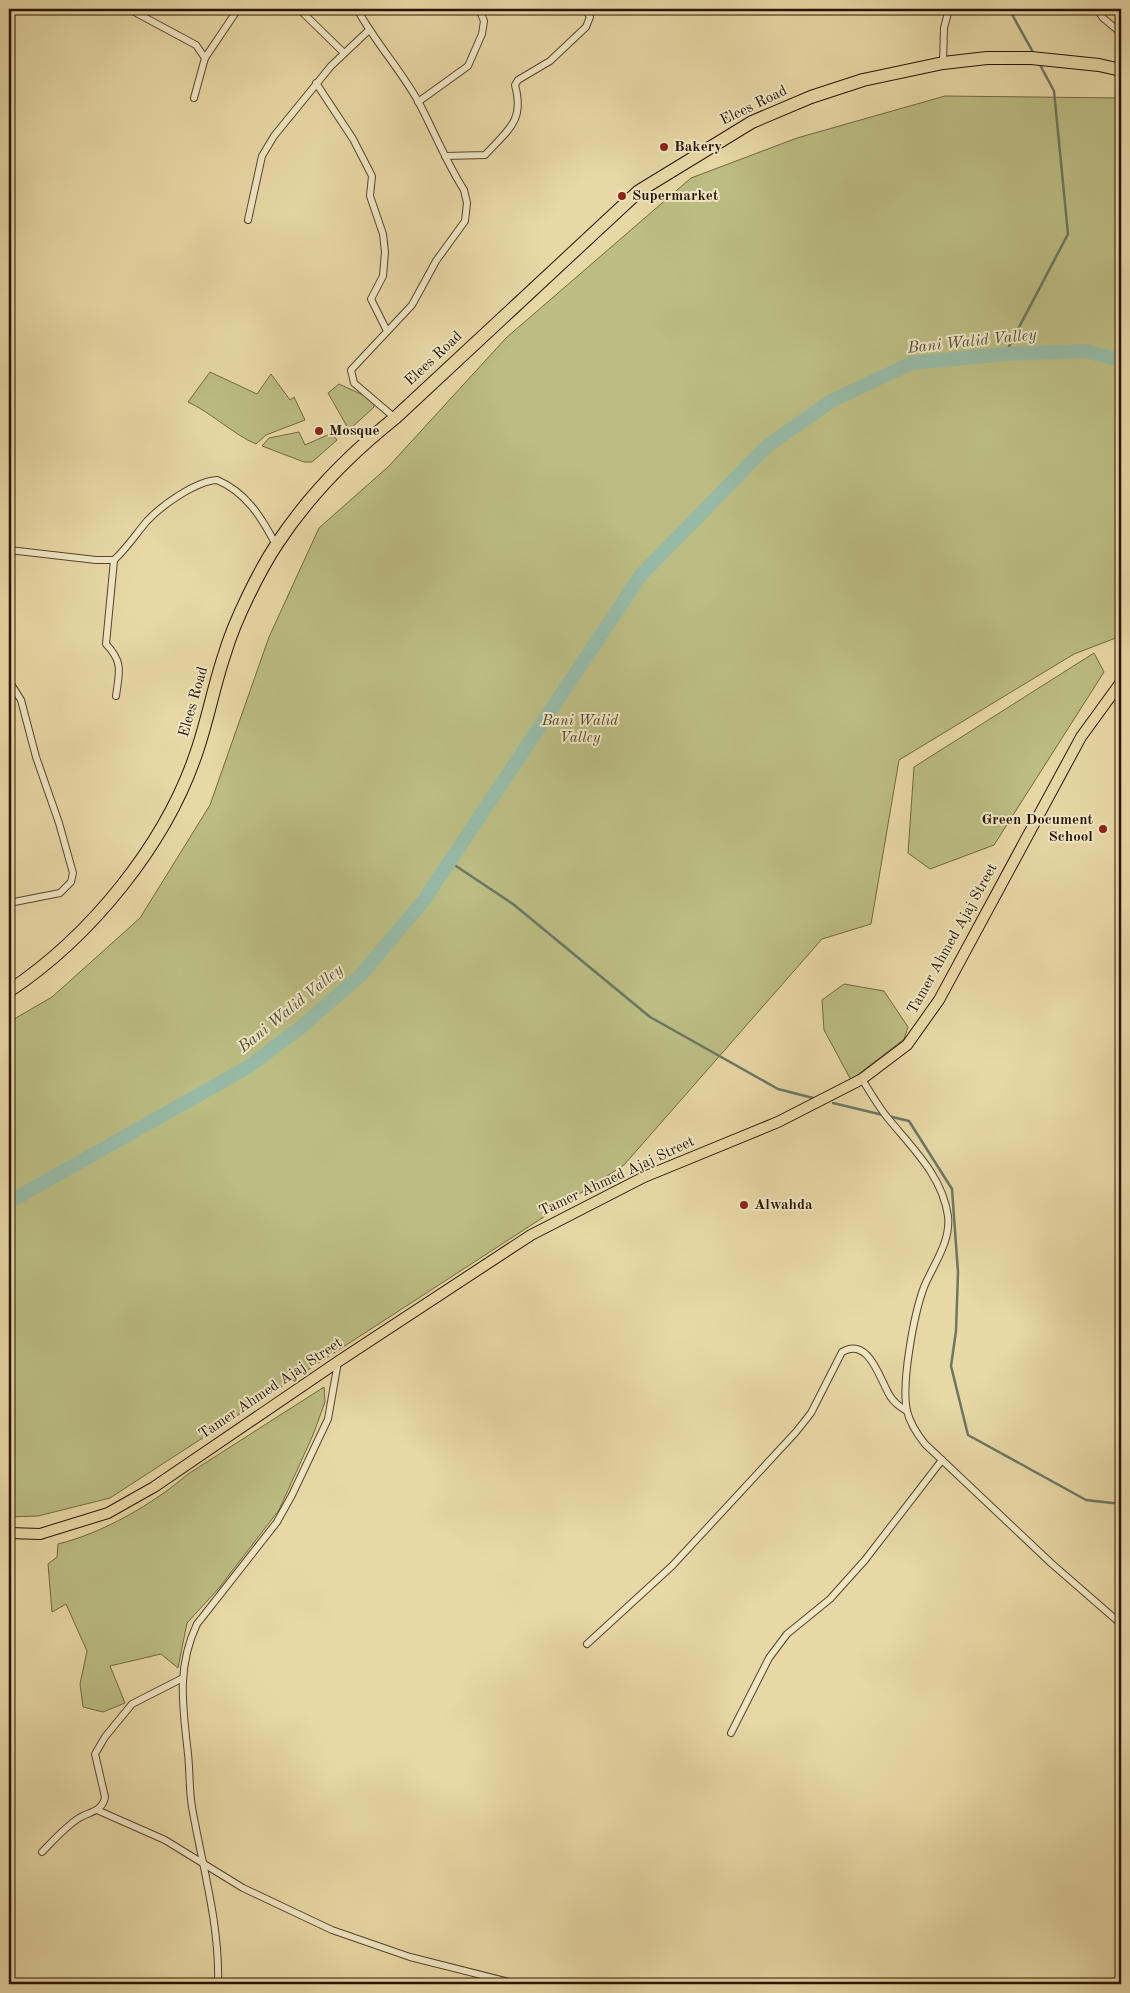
<svg xmlns="http://www.w3.org/2000/svg" width="1130" height="1993" font-family="'Old Standard TT',serif">
<rect width="100%" height="100%" fill="#e7d8a5"/>
<filter id="stains"><feTurbulence type="fractalNoise" baseFrequency=".004" numOctaves="4"/><feColorMatrix values="0 0 0 0 .2 0 0 0 0 .09 0 0 0 0 .02 0 0 0 .5 -.17"/></filter>
<radialGradient id="worn" r=".72"><stop offset=".6" stop-color="#630" stop-opacity="0"/><stop offset="1" stop-color="#630" stop-opacity=".3"/></radialGradient>
<g fill="#bbbd82" stroke="#726841">
<path d="M945,96L1121,98V636L1074,654L899,760L871,924L822,939L624,1165L110,1498L38,1516L9,1517V1022L52,997L140,918L210,805L269,637L319,528L389,466L506,338L691,178L797,138Z"/>
<path d="M210,372L257,394L271,374L290,400L294,397L305,420L266,435L256,444C234,435 212,413 188,402Z"/>
<path d="M339,384L363,395L374,403V407L349,430L328,393Z"/>
<path d="M299,432L305,445L332,433L337,440L312,462H304L262,446L269,438Z"/>
<path d="M1094,653L1104,672L994,845L930,869L908,853L914,767Z"/>
<path d="M844,984L884,991L908,1027L904,1039L851,1080L824,1030L822,1000Z"/>
<path d="M324,1387L325,1402L313,1435L279,1510L219,1588L187,1623L178,1668L161,1654L110,1666L125,1703L103,1712L83,1707L80,1684L87,1651L66,1604L52,1612L48,1564L57,1557L58,1544C103,1533 153,1504 188,1474Z"/>
</g>
<g fill="none" stroke-linecap="round" stroke-linejoin="round">
<g stroke="#6b7764" stroke-width="2.5">
<path d="M1009,9L1034,54"/>
<path d="M1005,354L1068,234L1054,91L1039,63"/>
<path d="M450,862L513,904L650,1017L778,1089L813,1098"/>
<path d="M833,1103L883,1115"/>
<path d="M888,1116L909,1121L952,1189L958,1272L956,1331L951,1366L968,1435L1086,1500L1121,1504"/>
</g>
<path stroke="#97baa6" stroke-width="14" d="M9,1202L248,1067L301,1027L361,975L424,900L641,575L767,446L833,400L912,363L1005,354L1084,351L1121,360"/>
<g stroke="#584429" stroke-width="8">
<g id="street">
<path d="M129,9L196,45L205,58L194,98"/>
<path d="M299,9L344,53"/>
<path d="M357,9C375,42 400,69 418,101C434,131 446,162 464,190L467,203L465,221L436,261L412,305L351,370L354,383L395,418"/>
<path d="M1097,9L1103,18L1121,33"/>
<path d="M205,58L238,9"/>
<path d="M943,63L944,28L949,9"/>
<path d="M316,83L353,139L372,176L370,196L383,234L385,252L383,276L371,299L387,331"/>
<path d="M418,102L468,66L482,34L484,21L479,9"/>
<path d="M445,156L485,155C508,130 525,121 515,85L518,80L550,61L586,27L590,17L585,9"/>
<path d="M248,220L262,156L274,136L331,66L369,30"/>
<path d="M9,550L96,560H114C127,548 136,534 147,521C162,505 196,481 217,480C246,492 262,518 276,545"/>
<path d="M114,560L106,644C124,663 119,672 116,696"/>
<path d="M9,681L21,700L36,757L59,823L73,873L71,882L60,893L9,903"/>
<path d="M862,1079C870,1092 878,1106 887,1117C912,1148 942,1175 948,1216C951,1242 933,1265 924,1287C914,1314 901,1383 907,1411C910,1423 917,1434 925,1444L1051,1563L1121,1624"/>
<path d="M587,1644L672,1566L796,1432L811,1413L842,1352C869,1336 880,1380 890,1396C894,1403 900,1407 907,1411"/>
<path d="M731,1733L769,1658L787,1634L830,1599L865,1560L942,1460"/>
<path d="M97,1810L165,1840L243,1888L332,1930L410,1957L517,1984"/>
<path d="M42,1852C53,1841 65,1827 79,1818C89,1812 103,1811 105,1797L95,1754L105,1737L132,1704L181,1679"/>
<path d="M218,1984C220,1925 202,1865 192,1807C189,1790 190,1772 188,1754C183,1708 176,1668 197,1624L277,1522L292,1495L328,1419L338,1362"/>
</g>
</g>
<g stroke="#291300" stroke-width="12">
<path id="primary" d="M9,1533L40,1534L108,1513L154,1487L339,1361L531,1235L644,1177L778,1122L862,1079L907,1045L939,1000L1081,737L1121,682"/>
</g>
<g stroke="#291300" stroke-width="14">
<path id="highway" d="M9,991C90,937 166,845 197,751C208,719 214,685 225,653C234,622 259,571 277,544C309,495 350,454 395,418L639,191L752,122L811,97L863,80L943,63L987,58H1031L1099,65L1121,70"/>
</g>
<use href="#street" stroke="#efe6c4" stroke-width="6"/>
<use href="#primary" stroke="#e7d8a5" stroke-width="10"/>
<use href="#highway" stroke="#e7d8a5" stroke-width="12"/>
</g>
<g fill="#8f2418" stroke="#efe6c4" stroke-width="2">
<circle cx="664" cy="147" r="5"/>
<circle cx="622" cy="196" r="5"/>
<circle cx="319" cy="431" r="5"/>
<circle cx="1103" cy="829" r="5"/>
<circle cx="744" cy="1205" r="5"/>
</g>
<g text-anchor="middle" dominant-baseline="central" stroke-width="4" stroke-linejoin="round" paint-order="stroke">
<g font-size="15" fill="#291300" stroke="#efe6c4">
<text transform="translate(754 106) rotate(-26)">Elees Road</text>
<text transform="translate(434 359) rotate(-43)">Elees Road</text>
<text transform="translate(194 702) rotate(-74)">Elees Road</text>
<text transform="translate(953 939) rotate(-61)">Tamer Ahmed Ajaj Street</text>
<text transform="translate(617 1177) rotate(-25)">Tamer Ahmed Ajaj Street</text>
<text transform="translate(271 1389) rotate(-34)">Tamer Ahmed Ajaj Street</text>
</g>
<g font-size="15" font-weight="bold" fill="#291300" stroke="#efe6c4" text-anchor="start">
<text x="674" y="147">Bakery</text>
<text x="632" y="196">Supermarket</text>
<text x="329" y="431">Mosque</text>
<text x="1093" y="820" text-anchor="end">Green Document<tspan x="1093" dy="17">School</tspan></text>
<text x="754" y="1205">Alwahda</text>
</g>
<g font-size="15" font-style="italic" fill="#554627" stroke="#efe6c4">
<text x="580" y="721">Bani Walid<tspan x="580" dy="17">Valley</tspan></text>
</g>
<g font-size="16" font-style="italic" fill="#504d3a" stroke="#efe6c4">
<text transform="translate(972 342) rotate(-6)">Bani Walid Valley</text>
<text transform="translate(291 1009) rotate(-39)">Bani Walid Valley</text>
</g>
</g>
<rect width="1130" height="1993" fill="none" stroke="#e7d8a5" stroke-width="30"/>
<rect x="10" y="10" width="1110" height="1973" fill="none" stroke="#291300" stroke-width="2.5"/>
<rect x="15" y="15" width="1100" height="1963" fill="none" stroke="#291300"/>
<rect width="100%" height="100%" filter="url(#stains)"/>
<rect width="100%" height="100%" fill="url(#worn)"/>
</svg>
